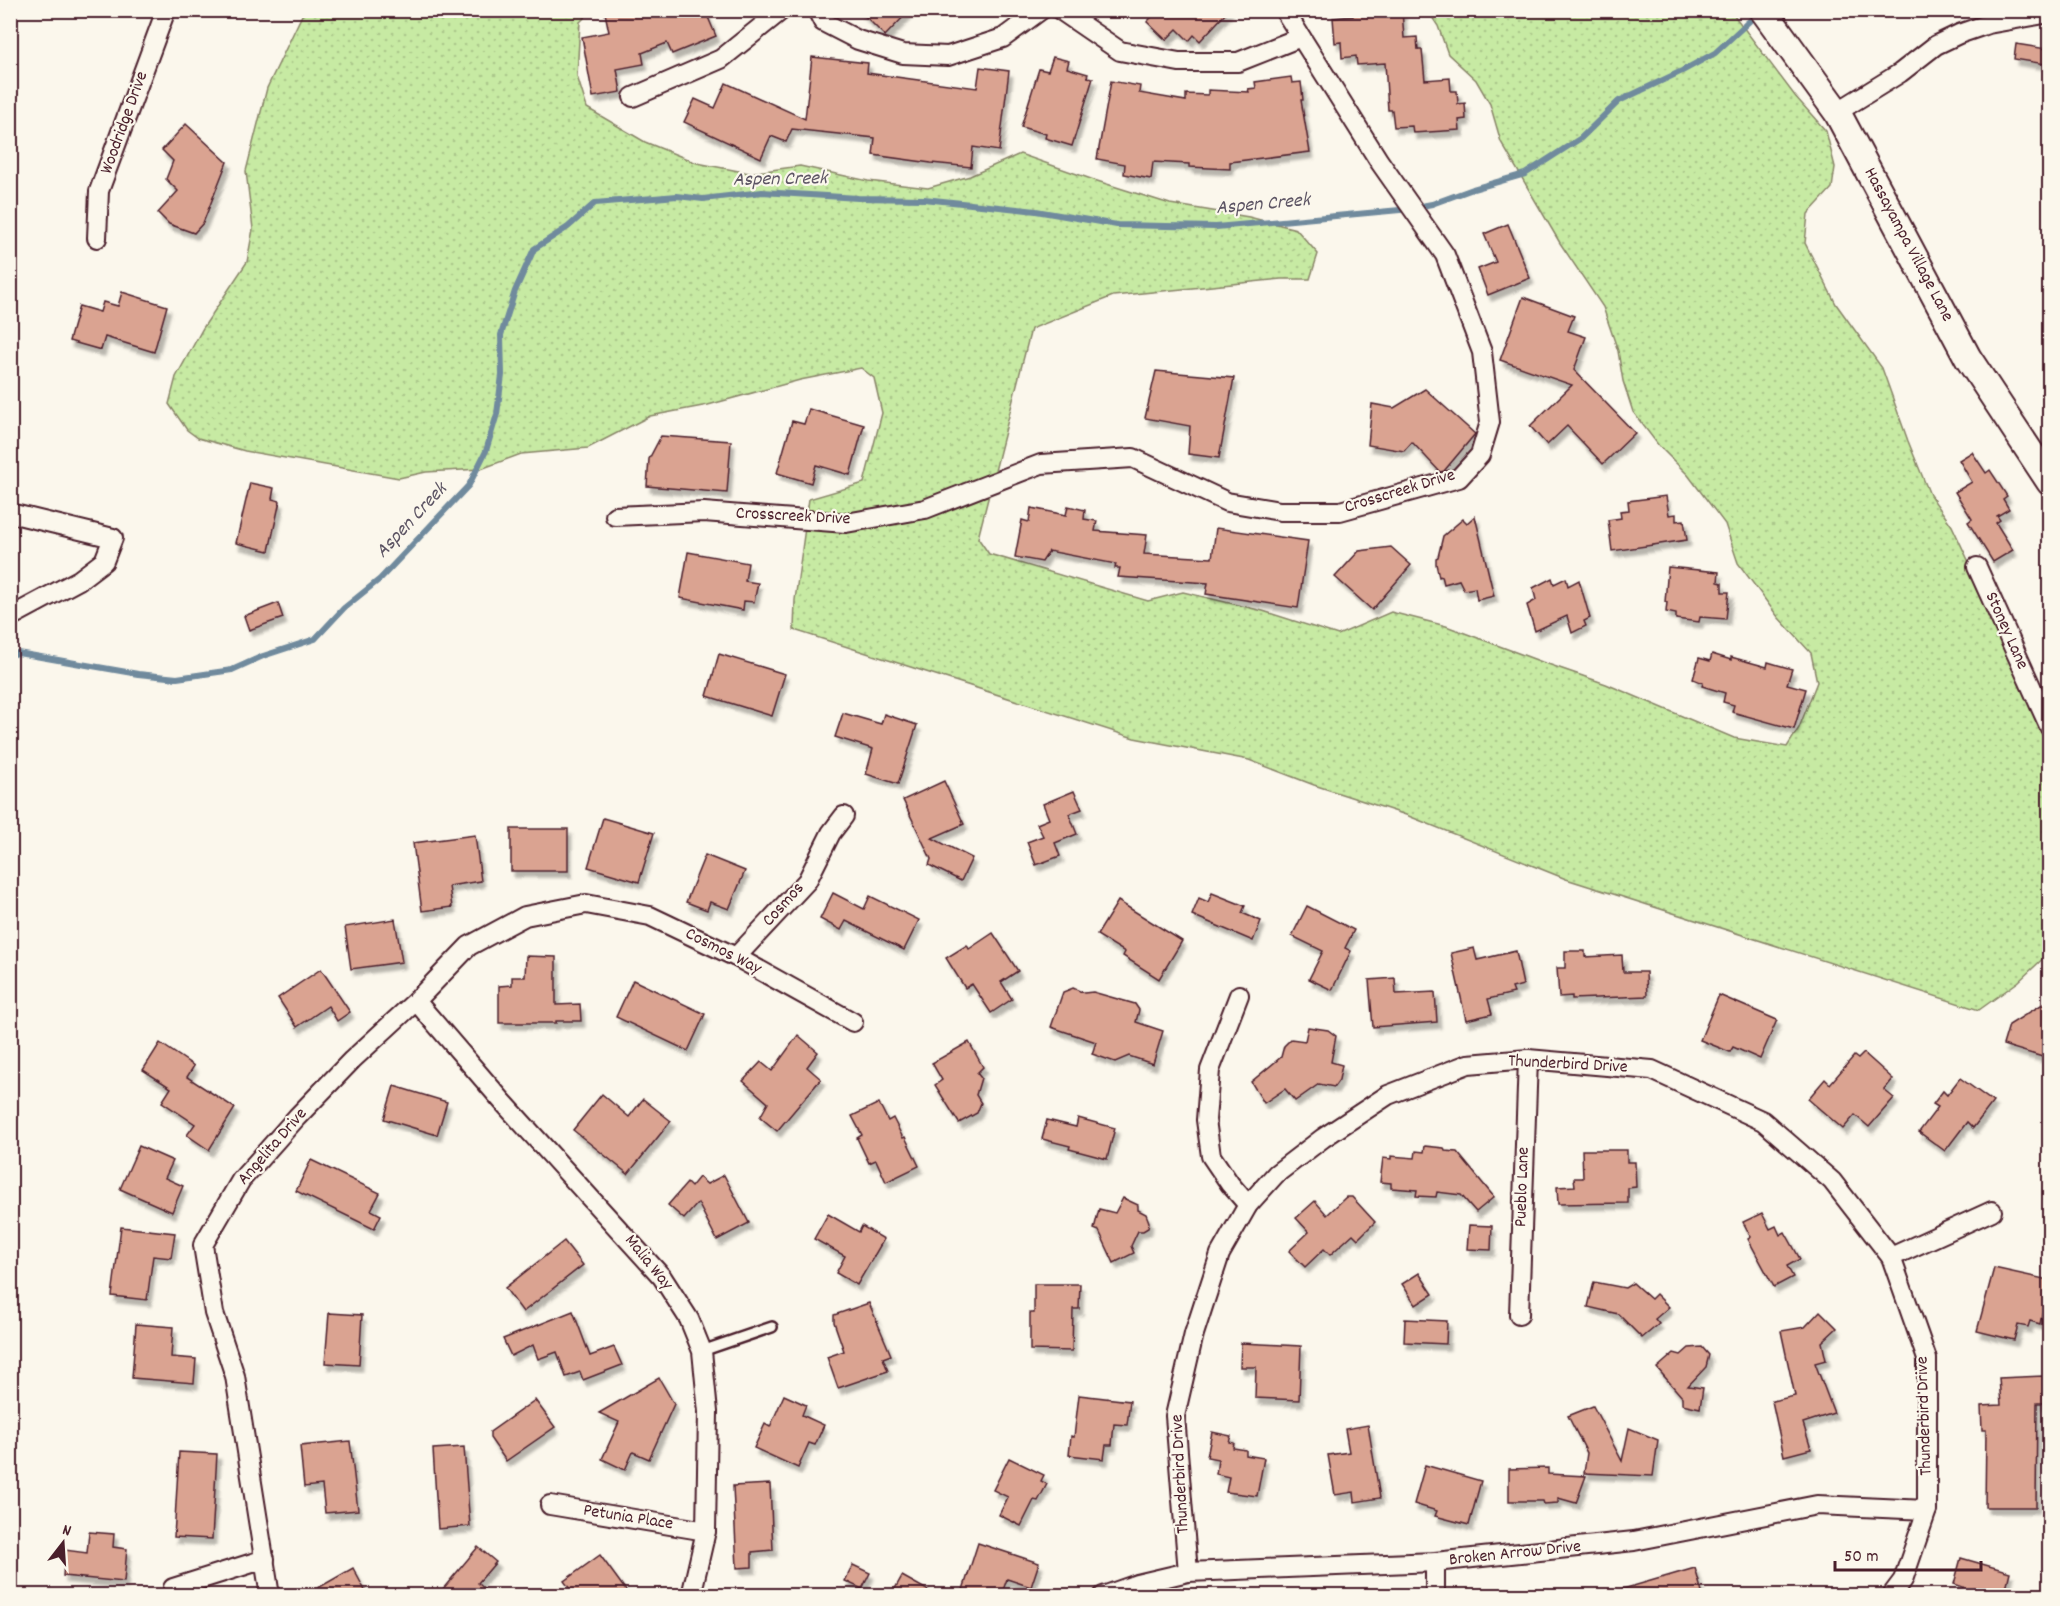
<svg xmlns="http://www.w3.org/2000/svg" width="2060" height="1606" font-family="Dekko,sans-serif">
<defs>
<pattern id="grass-dots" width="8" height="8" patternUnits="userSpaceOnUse" patternTransform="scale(1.5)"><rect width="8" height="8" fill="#c7eaa3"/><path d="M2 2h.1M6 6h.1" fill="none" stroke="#acc88c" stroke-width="1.8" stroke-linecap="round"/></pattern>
<filter id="shadow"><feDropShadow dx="3.5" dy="6" stdDeviation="1.5" flood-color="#0004"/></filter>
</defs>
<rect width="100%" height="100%" fill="#fbf7ec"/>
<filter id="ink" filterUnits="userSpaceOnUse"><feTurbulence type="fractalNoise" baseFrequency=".0167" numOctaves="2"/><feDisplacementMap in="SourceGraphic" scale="12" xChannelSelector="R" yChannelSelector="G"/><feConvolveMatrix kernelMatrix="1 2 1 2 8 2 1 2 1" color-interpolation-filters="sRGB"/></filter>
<g filter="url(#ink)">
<path fill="url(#grass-dots)" stroke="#888467" stroke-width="1.5" d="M304,11H591L580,22L577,76L587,108L645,142L697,163L749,173L800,166L868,181L928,188L970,176L1020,154L1094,180L1170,204L1249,217L1296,229L1318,254L1310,279H1281L1113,296L1031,329L978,538L989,554L1148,601L1183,592L1263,611L1338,635L1391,612L1446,626L1542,662L1606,684L1734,738L1787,747L1799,728L1817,682L1811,653L1778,617L1738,563L1725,524L1688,475L1659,446L1633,412L1623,381L1618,351L1603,307L1560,243L1501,142L1490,104L1476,80L1448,54L1438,26L1428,11H1731L1795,96L1826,131L1835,167L1832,188L1808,214L1805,243L1836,304L1882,368L1908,441L1930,495L1952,526L1993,613L2037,722L2049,743V953L2018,982L1979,1010L1566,879L1406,815L1314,785L1249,760L1134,738L794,630L795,600L809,499L864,483L882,413L874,378L861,368L800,380L708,405L650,416L588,448L521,454L481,469L426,472L399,478L245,451L198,438L187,430L169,404L176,377L203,328L247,262L253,229L246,171L267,88Z"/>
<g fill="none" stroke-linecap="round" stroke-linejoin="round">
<path stroke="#6f8a9d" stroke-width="6" d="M10,655L18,653L138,674L177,678L232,670L263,656L315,639L344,608L380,579L469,485L486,451L497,414L502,375L501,335L515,291L534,249L568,227L595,203L677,196L703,199L762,192L858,198L924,199L1036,211L1117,225L1216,227L1400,210L1432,204L1473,189L1525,174L1581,138L1619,101L1682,71L1715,53L1758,13"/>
</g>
<g fill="#daa391" stroke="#4a1f2b" stroke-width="1.5" filter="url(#shadow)">
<path d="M617,10H705L716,36L672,54L667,43L642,53L644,64L617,69L621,92L593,97L582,37L609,32L605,13Z"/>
<path d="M859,10H910L885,36Z"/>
<path d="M1158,10H1229L1200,41L1194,35L1189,41L1177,29L1166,40L1147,22Z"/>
<path d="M1352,10H1402L1404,38L1417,37L1418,50H1422L1425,80L1450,78L1451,91H1457L1458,104L1465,103L1466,119L1459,120L1460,130L1413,133L1412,126L1394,127L1392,110H1388L1385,63L1357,65L1356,56L1342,58L1341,42L1335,43L1333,18L1353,16Z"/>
<path d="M2016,44L2047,49L2045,64L2014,59Z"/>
<path d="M812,57L868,63L867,73L977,88L980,67L1009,71L999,151L973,147L971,167L931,163L873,155L875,138L792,129L786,142L771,136L761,158L684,122L695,99L715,108L726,83L805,119Z"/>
<path d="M1053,57L1069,61L1067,68L1088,74L1087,77L1093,78L1072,146L1045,138L1046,134L1021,127L1039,69L1048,71Z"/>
<path d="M1291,77L1292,83L1301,82L1303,100H1301L1310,152L1230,162V169L1189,167V164L1153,162L1151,179L1124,174L1125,164L1097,159L1111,81L1140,86L1139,93L1186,101V94L1208,95V90L1249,92L1248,89L1256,88L1255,82Z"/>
<path d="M186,124L227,162L203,223L194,233L169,224L158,213L178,191L166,179L173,161L162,150Z"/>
<path d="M1508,224L1530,278L1488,295L1478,269L1496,262L1484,234Z"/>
<path d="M122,292L167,306L154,352L105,337L101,350L69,341L79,306L100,312L103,302L118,306Z"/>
<path d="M1523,297L1574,316L1568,331L1586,337L1574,370L1635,433L1603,464L1567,426L1547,445L1530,426L1572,385L1500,360Z"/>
<path d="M1156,371L1234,378L1219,458L1188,454L1190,426L1145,418Z"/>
<path d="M1425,389L1475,434L1444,471L1440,472L1412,442L1404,451L1368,445L1372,404L1394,408Z"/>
<path d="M809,409L864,425L850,475L816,465L811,483L777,473L792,421L804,424Z"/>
<path d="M661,436L731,441L727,493L647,486L649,459Z"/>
<path d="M1972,452L1986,473L1990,470L2007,496L2003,499L2009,509L1997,516L2000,520L1996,523L2013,550L1993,562L1968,522L1972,519L1955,492L1972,482L1959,460Z"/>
<path d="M250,483L274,488L272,499L280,501L269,551L236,543Z"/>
<path d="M1666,496L1669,515L1676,514V521L1684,520L1687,540L1612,551L1608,520L1621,518L1620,511L1629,510L1628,501Z"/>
<path d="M1068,506L1085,510L1084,519L1097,521L1095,531L1147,535L1144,554L1212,558L1216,528L1308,541L1298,608L1206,594L1208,583L1118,577L1120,568H1115L1116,564L1049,551L1042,562L1015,557L1022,520L1029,522L1031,508L1066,515Z"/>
<path d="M1475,516L1494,596L1477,600L1475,588L1464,590L1459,580L1444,584L1442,576L1439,577L1436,564V558L1438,557L1443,536L1463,519L1467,523Z"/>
<path d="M1391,547L1411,565L1372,610L1335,577L1359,551Z"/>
<path d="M688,552L748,563L745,581L758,583L754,602L744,601L743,610L680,598Z"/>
<path d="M1668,567L1719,572L1718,582L1722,583V592H1729L1726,619L1700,617L1699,622L1676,619V614L1666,612L1667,602H1665Z"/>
<path d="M1552,578L1554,584L1566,578L1568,586L1579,580L1590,618L1584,621L1586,626L1572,633L1567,616L1535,631L1527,605L1536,600L1533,588Z"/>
<path d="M278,603L283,618L249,630L244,616Z"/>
<path d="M719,654L785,674L772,716L707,696Z"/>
<path d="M1712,654L1731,660V657L1767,667L1768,662L1792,669L1787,684L1806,689L1794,729L1732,712L1734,705L1723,702L1725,693L1702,686L1703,683L1693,679L1699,658L1710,661Z"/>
<path d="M843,713L881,724L884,714L917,725L898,784L866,774L873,749L835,737Z"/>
<path d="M944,781L964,824L932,838L972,858L961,881L929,865L931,859L903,800Z"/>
<path d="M1074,791L1082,809L1069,814L1077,834L1055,843L1060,856L1036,865L1027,842L1043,836L1037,824L1049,819L1043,804Z"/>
<path d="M603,818L654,833L639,882L588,867Z"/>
<rect x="511" y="829" width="57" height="42"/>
<path d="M475,835L481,881L449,886L452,907L422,911L413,843Z"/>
<path d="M705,855L745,871L729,909L710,902L707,910L686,902Z"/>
<path d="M833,893L864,909L870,896L919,920L904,950L846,921L841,930L820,919Z"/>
<path d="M1212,893L1245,906L1242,913L1261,921L1253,941L1192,915L1199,898L1208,902Z"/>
<path d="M1118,901L1182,941L1159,979L1123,956L1125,952L1097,935Z"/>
<path d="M1307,906L1354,930L1345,948L1351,951L1332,990L1309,979L1323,951L1292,936Z"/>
<path d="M395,919L402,962L351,969L345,927Z"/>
<path d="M993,933L1018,971L1001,982L1012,999L991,1013L972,984L965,988L946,958L967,945L969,949Z"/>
<path d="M1474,948L1477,960L1516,951L1523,985L1512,988L1514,993L1488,999L1492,1014L1466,1020L1451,953Z"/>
<path d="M1565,951H1585V957L1622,955L1623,972H1646L1647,996L1572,999V996L1559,997L1557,968H1565Z"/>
<path d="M526,956L556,957V1005L580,1004L581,1021H556V1023H499V986L512,985V977H525Z"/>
<path d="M321,969L350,1012L337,1021L328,1006L297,1027L278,998Z"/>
<path d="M1395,978L1396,994L1435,992L1437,1022L1373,1027L1369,980Z"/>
<path d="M633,980L705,1014L688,1051L616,1017Z"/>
<path d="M1073,988L1084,993L1093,992L1135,1004L1139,1010L1136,1022L1163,1031L1153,1064L1129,1056L1115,1062L1092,1054L1096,1042L1051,1027L1063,992Z"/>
<path d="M1719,995L1777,1020L1760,1059L1733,1047L1730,1052L1700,1040Z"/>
<path d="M2049,1000V1059L2003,1045L2009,1025Z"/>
<path d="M1308,1027L1328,1030L1336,1036L1331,1062L1342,1065L1339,1080L1334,1087L1319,1084L1295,1101L1285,1089L1264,1103L1251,1082L1281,1057L1284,1046L1291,1039L1305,1041Z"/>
<path d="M798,1035L818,1052L807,1067L821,1079L777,1131L760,1117L768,1103L743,1081L761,1062L772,1071Z"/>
<path d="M969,1042L983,1067L977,1073L981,1078L976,1095L981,1103L977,1113L959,1123L935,1085L942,1080L932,1063Z"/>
<path d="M160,1043L194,1066L187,1077L235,1108L209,1150L187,1135L195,1124L162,1102L171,1088L143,1070Z"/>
<path d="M1864,1053L1893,1079L1884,1090L1894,1098L1869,1127L1855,1115L1843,1129L1808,1099L1825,1079L1830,1084L1854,1056L1858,1059Z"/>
<path d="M1960,1078L1993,1102L1973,1128L1967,1122L1945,1151L1919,1132L1938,1107L1933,1104L1943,1091L1947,1095Z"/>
<path d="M394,1086L447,1102L437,1135L384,1119Z"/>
<path d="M602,1094L629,1117L643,1099L671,1121L628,1174L573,1130Z"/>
<path d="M879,1103L888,1121L893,1118L903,1138L905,1137L919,1166L886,1182L876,1160L869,1163L857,1138L862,1135L852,1116Z"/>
<path d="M1078,1118L1115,1128L1107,1159L1069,1149L1070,1146L1042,1139L1047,1120L1076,1127Z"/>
<path d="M139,1146L173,1161L165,1178L183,1186L172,1212L120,1189Z"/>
<path d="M1425,1146L1444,1148L1445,1151L1457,1152L1494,1197L1476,1212L1461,1195L1437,1192L1436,1197L1416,1196L1417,1190L1391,1188V1183L1380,1182L1383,1158L1391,1159V1156L1415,1158L1416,1151L1424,1152Z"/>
<path d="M1582,1150H1627V1162H1635L1636,1187L1628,1188V1203L1558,1204L1557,1187L1575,1186L1574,1178H1583Z"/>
<path d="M311,1160L380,1193L371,1210L381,1215L374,1229L296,1191Z"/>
<path d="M724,1175L749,1223L717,1240L698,1203L684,1219L668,1205L687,1183L691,1187L699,1177L707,1184Z"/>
<path d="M1346,1197H1352L1375,1222L1358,1239L1353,1234L1330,1255L1324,1249L1305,1267L1289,1251L1309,1232L1296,1218L1315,1201L1327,1215Z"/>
<path d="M1123,1198L1138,1205V1210L1146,1214L1149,1222L1148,1228L1143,1231H1138L1131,1246L1134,1253L1114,1263L1099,1231L1094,1229L1099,1209L1115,1213Z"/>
<path d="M1762,1213L1770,1229L1776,1226L1780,1235L1785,1232L1800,1259L1787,1266L1793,1277L1774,1287L1748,1239L1751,1237L1743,1222Z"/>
<path d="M828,1214L859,1232L862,1226L884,1239L857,1285L836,1273L845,1256L814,1239Z"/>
<path d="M1469,1225L1492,1226L1491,1250L1467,1249Z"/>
<path d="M121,1227L175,1233L171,1258L153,1256L147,1300L112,1296Z"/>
<path d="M564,1241L583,1265L523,1312L505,1288Z"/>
<path d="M1994,1268L2049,1280V1296H2046L2040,1324L2030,1321L2028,1327L2018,1325L2014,1340L1977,1331Z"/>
<path d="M1419,1273L1433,1294L1416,1305L1402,1284Z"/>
<path d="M1594,1282L1625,1288L1633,1283L1651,1299L1656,1294L1669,1307L1655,1319L1659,1324L1642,1338L1618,1314L1588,1307Z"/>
<path d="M1034,1284H1080L1079,1309H1073L1072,1351L1030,1350V1313H1034Z"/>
<path d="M869,1303L891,1355L883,1358L888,1371L838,1388L827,1357L844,1351L834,1322V1315Z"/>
<path d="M573,1311L590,1356L614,1347L622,1365L583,1380L580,1372L566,1377L557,1352L538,1359L533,1345L511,1356L503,1339Z"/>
<path d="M1820,1311L1837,1328L1822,1342L1826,1360L1815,1363L1834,1413L1803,1423L1811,1449L1784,1456L1772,1401L1795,1396L1781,1331L1805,1327Z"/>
<path d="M329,1313L362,1315L359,1365L325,1363Z"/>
<path d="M1405,1319L1447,1321L1446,1344L1404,1342Z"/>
<path d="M136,1324L173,1327L171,1357L196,1359L194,1383L132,1378Z"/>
<path d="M1241,1343L1301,1346L1299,1400L1255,1398L1256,1367H1240Z"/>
<path d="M1702,1347L1709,1355L1706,1367L1688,1386L1703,1388L1700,1408L1682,1404V1397L1657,1368L1674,1353L1681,1355L1689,1348Z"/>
<path d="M2043,1376L2044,1403H2037L2036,1507H1985L1986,1430H1982L1981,1406L2001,1405L1999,1378Z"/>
<path d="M659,1378L674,1404L649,1459L633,1452L625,1470L602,1459L619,1422L599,1413Z"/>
<path d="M784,1395L806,1405L802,1415L824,1425L815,1445L809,1443L798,1468L754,1448L765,1424L770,1427Z"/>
<path d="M1079,1395L1130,1401L1127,1425L1114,1424L1112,1445H1106L1104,1459L1069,1455L1071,1436L1074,1437Z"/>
<path d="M535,1400L555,1427L506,1461L490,1438V1432Z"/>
<path d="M1593,1406L1622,1461L1629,1428L1658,1440L1653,1476L1584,1473L1587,1453L1568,1416Z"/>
<path d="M1368,1425L1380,1498L1355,1502L1354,1492L1335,1495L1328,1455L1349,1452L1345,1429Z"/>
<path d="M1212,1432L1231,1436L1229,1442L1234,1443L1233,1448L1246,1450V1455L1264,1458L1257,1496L1226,1492L1229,1477L1216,1474L1218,1459L1207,1457Z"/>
<path d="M350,1441L358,1510L325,1513L322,1485L304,1487L300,1446Z"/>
<path d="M464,1447L470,1526L438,1529L433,1449Z"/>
<path d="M179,1452L217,1454L212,1539L174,1537Z"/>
<path d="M1009,1458L1044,1475L1041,1481L1047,1484L1038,1501L1034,1500L1021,1526L999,1515L1008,1497L993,1490Z"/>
<path d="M1425,1465L1481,1481L1469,1525L1435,1516L1437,1511L1414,1504Z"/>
<path d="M1548,1468V1474L1586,1476L1576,1503L1558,1498V1503L1544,1504L1543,1501H1509V1469Z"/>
<path d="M770,1484L773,1550L752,1552V1567L737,1568L733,1486Z"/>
<path d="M89,1532L114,1534L113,1547L127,1549L124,1582L63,1576L65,1550L87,1553Z"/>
<path d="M978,1543L1039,1563L1031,1587L1007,1579L1001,1596H961Z"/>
<path d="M478,1547L496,1562L478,1583L492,1596H437Z"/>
<path d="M600,1555L630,1596H575L564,1581Z"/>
<path d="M1961,1558L2010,1572L2004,1596H1960L1963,1587L1954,1584Z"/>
<path d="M853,1565L870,1573L862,1589L845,1581Z"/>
<path d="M353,1568L368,1596H304Z"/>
<path d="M1695,1568L1703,1596H1617L1616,1591Z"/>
<path d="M902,1576L938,1596H891Z"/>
</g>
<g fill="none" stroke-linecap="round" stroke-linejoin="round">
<g stroke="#4a1f2b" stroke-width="14">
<path id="lane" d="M702,1351L772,1327"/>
</g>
<g stroke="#4a1f2b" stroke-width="22">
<g id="street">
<path d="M817,10L823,22L858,40L903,54L948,56L1003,38L1041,10"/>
<path d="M1060,10L1120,51L1179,62H1238L1301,37"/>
<path d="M633,97L721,59L782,10"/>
<path d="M1837,112L1900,73L1936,45L1959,34L1988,24L2050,13"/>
<path d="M97,238L99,191L166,10"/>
<path d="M10,513L113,538L104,561L79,580L10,617"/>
<path d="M615,516L704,512L846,523L925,509L1041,464L1133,458L1227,502L1280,511H1340L1459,478L1480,455L1490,422L1482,352L1445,255L1379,161L1284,10"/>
<path d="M1977,567L2050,728"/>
<path d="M736,957L807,881L831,833L844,816"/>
<path d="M1239,995L1210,1070L1206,1120L1211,1156L1230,1184L1248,1205"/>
<path d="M416,1001L503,1102L662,1277L689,1319L702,1351L708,1412L706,1531L691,1596"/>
<path d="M1891,1257L1992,1211"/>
<path d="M1519,1315L1528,1059"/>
<path d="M550,1505L706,1531"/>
<path d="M1435,1562V1596"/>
<path d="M1188,1572L1175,1416L1194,1334L1220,1254L1248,1205L1276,1174L1323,1138L1388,1095L1468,1064L1528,1059L1652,1070L1763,1121L1832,1181L1891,1257L1927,1359V1510L1903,1580L1891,1596"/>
<path d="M173,1588L265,1559"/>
<path d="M270,1596L235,1376L214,1313L203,1245L241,1180L297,1117L352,1060L416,1001L469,946L525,916L586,904L650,916L736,957L853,1022"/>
<path d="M1103,1596L1137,1584L1188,1572L1435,1562L1634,1541L1817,1505L1927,1510"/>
</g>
</g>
<g stroke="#4a1f2b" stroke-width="30">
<path id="secondary" d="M1763,10L1837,112L1968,358L2050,482"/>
</g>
<use href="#lane" stroke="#fbf7ec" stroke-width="9"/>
<use href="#street" stroke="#fbf7ec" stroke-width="18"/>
<use href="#secondary" stroke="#fbf7ec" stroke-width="26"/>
</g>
</g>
<g text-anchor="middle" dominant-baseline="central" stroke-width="4.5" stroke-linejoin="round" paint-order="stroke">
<g font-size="18" fill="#4a1f2b" stroke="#fbf7ec">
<text transform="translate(125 123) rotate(-70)">Woodridge Drive</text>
<text transform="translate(1908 245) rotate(62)">Hassayampa Village Lane</text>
<text transform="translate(1400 492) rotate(-17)">Crosscreek Drive</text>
<text transform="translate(793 517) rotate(3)">Crosscreek Drive</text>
<text transform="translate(2006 631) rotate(66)">Stoney Lane</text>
<text transform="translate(784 905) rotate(-48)">Cosmos</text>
<text transform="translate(723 952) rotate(27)">Cosmos Way</text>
<text transform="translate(1568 1065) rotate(3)">Thunderbird Drive</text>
<text transform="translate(273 1147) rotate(-49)">Angelita Drive</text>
<text transform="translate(1523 1187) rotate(-88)">Pueblo Lane</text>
<text transform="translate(648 1263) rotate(51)">Malia Way</text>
<text transform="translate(1925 1416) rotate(-92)">Thunderbird Drive</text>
<text transform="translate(1181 1474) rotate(-93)">Thunderbird Drive</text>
<text transform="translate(628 1518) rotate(9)">Petunia Place</text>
<text transform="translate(1515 1554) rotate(-6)">Broken Arrow Drive</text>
</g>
<g font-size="20" font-style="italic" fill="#5d5564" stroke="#fbf7ec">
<text transform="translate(780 180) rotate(-1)">Aspen Creek</text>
<text transform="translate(1263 205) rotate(-5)">Aspen Creek</text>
<text transform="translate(412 521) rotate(-47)">Aspen Creek</text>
</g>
</g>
<rect width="2060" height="1606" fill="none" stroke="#fbf7ec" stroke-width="36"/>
<rect x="18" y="18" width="2024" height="1570" fill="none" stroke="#4a1f2b" stroke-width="2" filter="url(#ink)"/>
<g transform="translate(63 1543) rotate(17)" stroke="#fbf7ec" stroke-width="4.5" paint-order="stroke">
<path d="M0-4.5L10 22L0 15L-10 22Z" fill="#4a1f2b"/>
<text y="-9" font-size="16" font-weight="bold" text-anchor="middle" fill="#4a1f2b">N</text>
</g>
<path d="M1835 1561v9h146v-9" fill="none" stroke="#4a1f2b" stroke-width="3"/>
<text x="1844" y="1561" font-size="18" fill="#4a1f2b" stroke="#fbf7ec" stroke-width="4.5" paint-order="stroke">50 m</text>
</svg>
